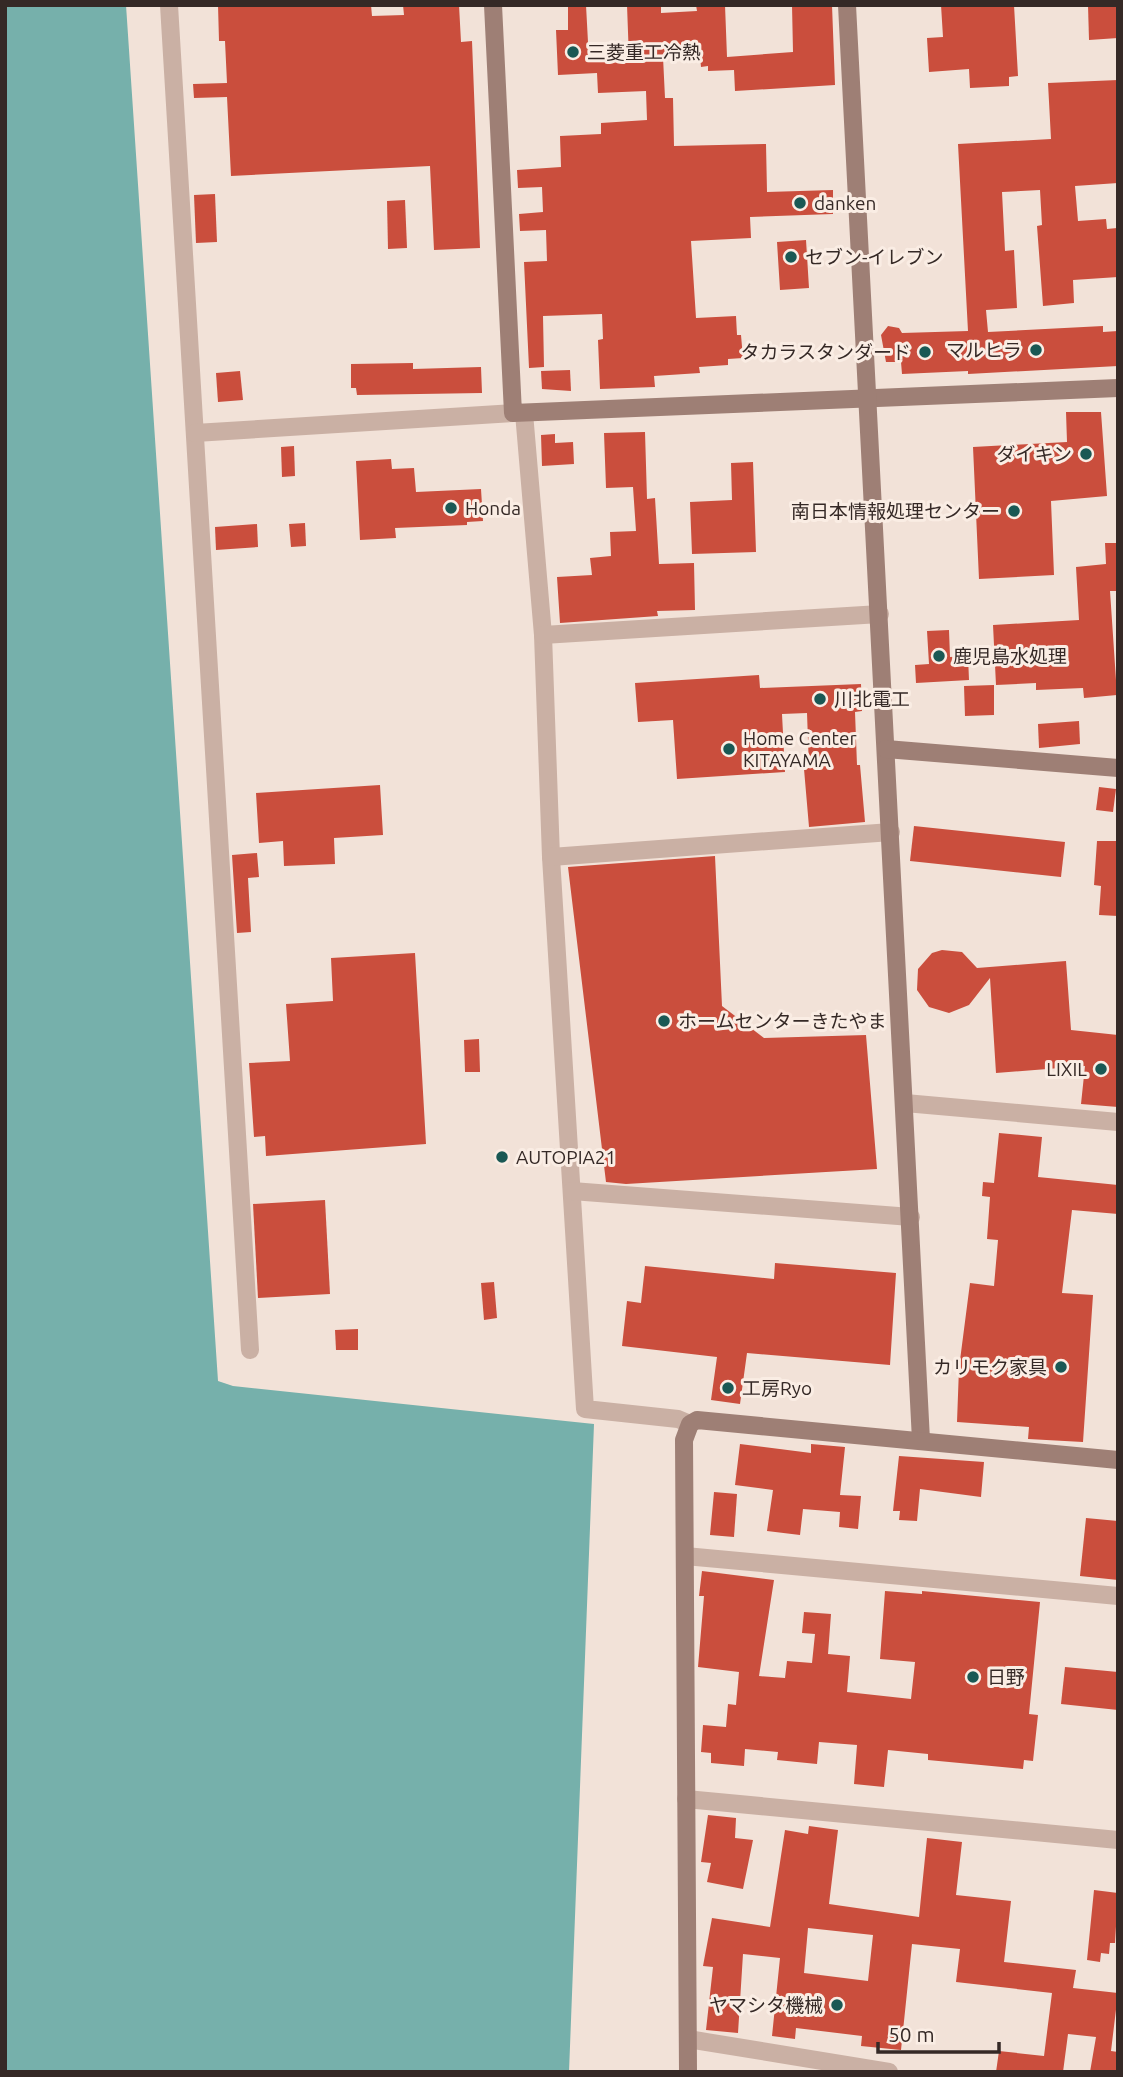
<svg xmlns="http://www.w3.org/2000/svg" width="1123" height="2077" font-family="Ubuntu,'Noto Sans JP',sans-serif">
<rect width="100%" height="100%" fill="#f2e2d8"/>
<path fill="#76b0ab" d="M5,5H126L218,1381L233,1386L594,1424L569,2072H5Z"/>
<g fill="#ca4e3d" fill-rule="evenodd">
<path d="M218,5H371L372,16L404,15L403,5H459L461,42L472,41L480,248L434,250L430,166L231,176L227,97L194,98L193,84L227,83L225,41H219Z"/>
<path d="M568,5H586L589,61L629,59L627,5H661V13L697,11L696,5H725L727,57L793,52L792,5H832L835,85L735,91L734,70L708,71V66L701,67L700,56L663,57L665,98H673L674,146L766,144L767,192L833,190V214L750,217L751,238L691,241L696,318L736,316L737,335H741L743,358L728,359V365L699,367L700,373L654,376L655,387L600,389L598,340L603,339L602,314L543,316L544,367L529,368L524,262L547,261L546,230L520,231L519,214L543,212L542,187L518,188L517,170L561,167L560,136L601,134V123L647,120L646,91L598,93L597,73L558,75L556,30H568Z"/>
<path d="M941,5H1014L1018,76L1009,77V86L970,88L969,69L929,72L927,38L943,37Z"/>
<path d="M1088,5H1118V38L1089,40Z"/>
<path d="M1118,80V183L1075,186L1078,221L1106,219L1107,229L1117,228L1118,277L1073,280L1074,303L1043,306L1037,226L1042,225L1040,190L1002,192L1005,251L1014,250L1017,308L986,310L988,332L1103,326V332L1118,331V366L968,374V371L902,374L901,362H886L881,335L888,326L899,328L902,333L968,331L958,144L1051,139L1048,83Z"/>
<path d="M215,194L217,242L196,243L194,195Z"/>
<path d="M405,200L407,248L388,249L387,201Z"/>
<path d="M806,240L809,288L780,290L777,242Z"/>
<path d="M413,363V369L481,367L482,393L357,395L356,388H351V364Z"/>
<path d="M570,370L571,391L542,389L541,371Z"/>
<path d="M240,371L243,400L218,402L216,373Z"/>
<path d="M1066,412H1101L1107,496L1051,501L1054,575L979,579L973,447L1067,442Z"/>
<path d="M645,432L647,499L655,498L659,564L694,563L695,610L657,611L658,616L560,623L557,577L592,575L590,558L611,556L610,532L636,531L633,487L606,488L604,433Z"/>
<path d="M555,434V443L573,442L574,464L542,466L541,435Z"/>
<path d="M294,446L295,476L282,477L281,447Z"/>
<path d="M391,459L392,469L414,468L416,492L481,489L483,521L467,522V525L395,528L396,538L360,540L356,461Z"/>
<path d="M753,462L756,552L692,554L690,502L732,500L731,463Z"/>
<path d="M305,523L306,546L291,547L289,524Z"/>
<path d="M257,524L258,547L216,550L215,527Z"/>
<path d="M1105,543H1118V591H1110L1117,695L1084,698L1083,688L1036,690V683L996,685L993,625L1079,620L1076,567L1106,564Z"/>
<path d="M949,630L950,657L968,656L969,680L916,683L915,665L929,664L927,631Z"/>
<path d="M759,675L760,688L861,684L862,711L855,712L857,765H860L865,822L809,827L804,769L809,768L807,713L782,714L785,772L677,779L673,720L638,722L635,683Z"/>
<path d="M994,685V715L965,716L964,686Z"/>
<path d="M1079,721L1080,744L1039,748L1038,724Z"/>
<path d="M380,785L383,835L334,838L335,864L284,866L283,841L259,843L256,793Z"/>
<path d="M1099,787L1116,789L1113,812L1096,810Z"/>
<path d="M914,826L1065,842L1061,877L910,861Z"/>
<path d="M1097,841H1118V916L1099,915L1101,886L1094,885Z"/>
<path d="M257,853L259,877L248,878L251,932L237,933L232,855Z"/>
<path d="M715,856L722,1006L764,1038L866,1035L877,1169L626,1184L606,1182L568,867Z"/>
<path d="M942,950L962,952L977,968L1066,961L1071,1030L1118,1035V1107L1081,1104L1085,1066L996,1073L990,978L969,1005L949,1013L929,1007L917,990L918,969L932,953Z"/>
<path d="M415,953L426,1144L266,1156L265,1136L254,1137L249,1063L290,1061L286,1004L333,1001L331,958Z"/>
<path d="M479,1039L480,1072H465L464,1040Z"/>
<path d="M999,1133L1042,1137L1038,1177L1118,1185V1214L1072,1210L1062,1293L1093,1295L1083,1442L1028,1439L1029,1427L957,1422L959,1368L970,1283L994,1286L998,1240L987,1239L990,1197L982,1196L983,1182L994,1183Z"/>
<path d="M325,1200L330,1294L258,1298L253,1204Z"/>
<path d="M775,1263L896,1273L890,1365L747,1353L740,1404L711,1400L717,1357L622,1346L627,1301L641,1303L645,1266L774,1279Z"/>
<path d="M494,1282L497,1318L484,1320L481,1283Z"/>
<path d="M358,1329V1350H336L335,1330Z"/>
<path d="M740,1444L811,1453V1444L845,1447L840,1495L861,1496L858,1529L839,1527L840,1512L803,1509L800,1535L767,1531L773,1490L735,1485Z"/>
<path d="M899,1456L984,1462L981,1497L920,1489L917,1521L899,1520L900,1511H893Z"/>
<path d="M714,1492L737,1494L734,1537L710,1535Z"/>
<path d="M1086,1518L1118,1521V1580L1080,1576Z"/>
<path d="M702,1571L774,1580L759,1676L785,1678L787,1661L812,1663L815,1634L802,1633L804,1612L831,1614L828,1654L850,1656L847,1692L911,1699L915,1662L880,1659L885,1591L922,1594V1591L1040,1602L1029,1714L1038,1715L1033,1761L1024,1760L1023,1769L928,1760V1754L888,1750L884,1787L854,1784L857,1745L819,1742L817,1764L777,1760L778,1752L745,1749L744,1766L711,1763V1753L701,1752L703,1725L726,1727L728,1704L736,1705L739,1672L698,1667L704,1596H699Z"/>
<path d="M1065,1667L1118,1672V1710L1061,1704Z"/>
<path d="M708,1815L736,1818L735,1838L753,1840L743,1889L707,1882L711,1863L701,1862Z"/>
<path d="M809,1826L838,1830L829,1904L919,1917L927,1838L962,1842L956,1895L1011,1901L1004,1962L1076,1970L1073,1988L1118,1993L1111,2051L1118,2052V2072H1090L1096,2037L1068,2034L1063,2072H996L999,2051L1044,2056L1052,1993L956,1982L960,1949L912,1944L901,2050L861,2046L862,2036L796,2028L795,2039L772,2036L780,1958L743,1954L738,2033L706,2030L713,1967L703,1966L712,1918L770,1927L785,1830L808,1834ZM808,1928L873,1935L868,1981L804,1973Z"/>
<path d="M1094,1890L1118,1893L1115,1943H1110L1109,1954L1101,1953L1100,1962L1087,1960Z"/>
</g>
<g fill="none" stroke-linecap="round" stroke-linejoin="round">
<g stroke="#cab0a4" stroke-width="18">
<path d="M169,5L250,1350"/>
<path d="M524,413L543,635L551,857L585,1409L678,1419L690,1424"/>
<path d="M195,433L513,413"/>
<path d="M543,635L880,614"/>
<path d="M551,857L891,832"/>
<path d="M905,1103L1118,1122"/>
<path d="M572,1191L911,1217"/>
<path d="M685,1556L1118,1596"/>
<path d="M686,1799L1118,1840"/>
<path d="M688,2039L889,2072"/>
</g>
<g stroke="#9e7f75" stroke-width="18">
<path d="M493,5L513,413L1118,388"/>
<path d="M847,5L921,1440"/>
<path d="M886,749L1118,768"/>
<path d="M688,2072L684,1440L690,1424L697,1420L1118,1460"/>
</g>
</g>
<g fill="#1a5854" stroke="#faede4" stroke-width="2.5">
<circle cx="573" cy="52" r="7"/>
<circle cx="800" cy="203" r="7"/>
<circle cx="791" cy="257" r="7"/>
<circle cx="1036" cy="350" r="7"/>
<circle cx="925" cy="352" r="7"/>
<circle cx="1086" cy="454" r="7"/>
<circle cx="451" cy="508" r="7"/>
<circle cx="1014" cy="511" r="7"/>
<circle cx="939" cy="656" r="7"/>
<circle cx="820" cy="699" r="7"/>
<circle cx="729" cy="749" r="7"/>
<circle cx="664" cy="1021" r="7"/>
<circle cx="1101" cy="1069" r="7"/>
<circle cx="502" cy="1157" r="7"/>
<circle cx="1061" cy="1367" r="7"/>
<circle cx="728" cy="1388" r="7"/>
<circle cx="973" cy="1677" r="7"/>
<circle cx="837" cy="2005" r="7"/>
</g>
<g text-anchor="middle" dominant-baseline="central" stroke-width="6" stroke-linejoin="round" paint-order="stroke">
<g font-size="19" fill="#352926" stroke="#faede4" text-anchor="start">
<text x="587" y="52">三菱重工冷熱</text>
<text x="814" y="203">danken</text>
<text x="805" y="257">セブン-イレブン</text>
<text x="1022" y="350" text-anchor="end">マルヒラ</text>
<text x="911" y="352" text-anchor="end">タカラスタンダード</text>
<text x="1072" y="454" text-anchor="end">ダイキン</text>
<text x="465" y="508">Honda</text>
<text x="1000" y="511" text-anchor="end">南日本情報処理センター</text>
<text x="953" y="656">鹿児島水処理</text>
<text x="834" y="699">川北電工</text>
<text x="743" y="738">Home Center<tspan x="743" dy="22">KITAYAMA</tspan></text>
<text x="678" y="1021">ホームセンターきたやま</text>
<text x="1087" y="1069" text-anchor="end">LIXIL</text>
<text x="516" y="1157">AUTOPIA21</text>
<text x="1047" y="1367" text-anchor="end">カリモク家具</text>
<text x="742" y="1388">工房Ryo</text>
<text x="987" y="1677">日野</text>
<text x="823" y="2005" text-anchor="end">ヤマシタ機械</text>
</g>
</g>
<rect width="1123" height="2077" fill="none" stroke="#352926" stroke-width="14"/>
<path d="M878 2042v10h121v-10" fill="none" stroke="#352926" stroke-width="3.5"/>
<text x="888" y="2042" font-size="21" fill="#352926" stroke="#faede4" stroke-width="5" paint-order="stroke">50 m</text>
</svg>
